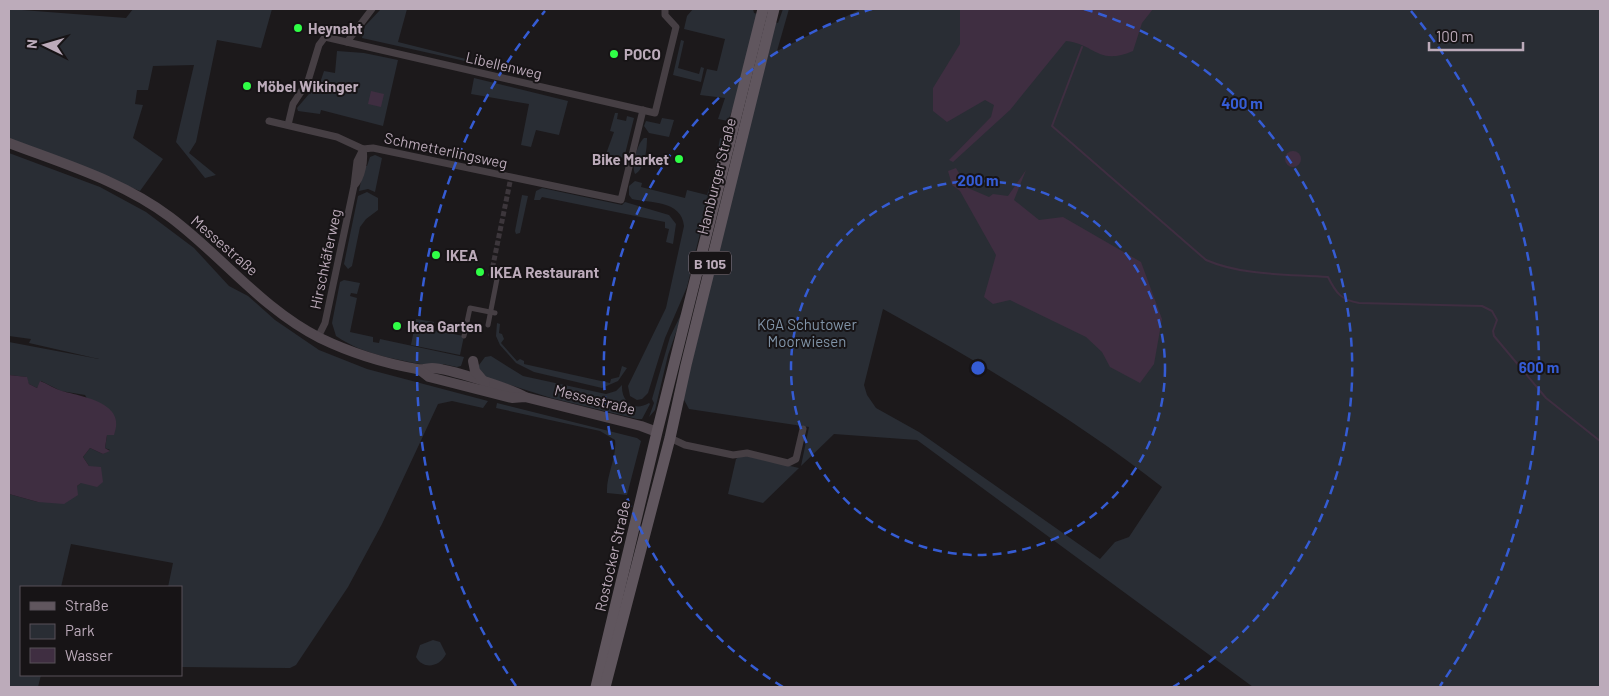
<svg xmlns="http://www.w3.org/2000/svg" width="1609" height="696" font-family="Barlow,sans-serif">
<rect width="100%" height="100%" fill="#1c191b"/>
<g fill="#292d34" fill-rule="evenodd">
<path d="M9,9L126,18L133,9H272L261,48L217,40L196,142L189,153L216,175L205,178L176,142L194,65L153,66L148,90H137L135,104L143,105L133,138L163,159L140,191L9,139Z"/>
<path d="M381,9H407L398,42L466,59L465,61L362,38L365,26Z"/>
<path d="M693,9H753L754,13L757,14L736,100L728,121L718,119L725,98L700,95L707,69L717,71L725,39L684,29L687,16Z"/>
<path d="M783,9H789L777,51L861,9H1600V687H1253L917,440L834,434L801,466L809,427L689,409L683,398L775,22L778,23ZM883,309C979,362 1075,419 1162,487L1129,537L1115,542L1100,559L919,432L876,408L867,395L864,385Z"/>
<path d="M681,40L684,41L678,68L699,74L701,67L704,68L701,82L673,75Z"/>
<path d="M337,51L364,53L398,60L383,126L321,110L320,114L298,111L297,108L321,80L324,71L335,73Z"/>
<path d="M474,78L568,101L559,135L536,130L531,147L521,145L529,104L471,94Z"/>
<path d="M615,113H618L617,119L626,121L627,116L634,118L624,158L606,154L614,132L610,131Z"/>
<path d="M662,118L674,120L669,137L649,133L644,126L646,121L660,124Z"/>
<path d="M644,138H647C647,148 645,169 635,174C631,166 637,144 644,138Z"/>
<path d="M720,138L724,139L723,153L709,196L687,287L665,338L648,393L642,399L637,400L630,396L628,386L666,308L684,226C682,200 649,203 632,199L629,195V186L635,181L642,183L641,187L685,198L687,190L707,195L714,172Z"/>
<path d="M9,153L100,187L146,212L194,248L229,286L248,296L275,320L319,350L367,369L488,401L483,408L452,401L438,404L382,524L348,587L296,665L290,668L181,667V587H168L173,563L71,544L61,587H21V675H41L38,687H9V494L38,502L77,486L82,482L89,466L83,457L90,448L103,454L110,450L105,448L107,435L85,395L61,391L41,381L37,388L29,384L26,377L9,375V342L99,359L29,343L31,339L9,336Z"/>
<path d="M375,155L382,158L375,192L368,189L359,191L364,166H367L370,157Z"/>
<path d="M542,188L622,205L625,202L669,215L676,224L673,244L666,242L669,229L665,228V222L542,197L540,200H534L536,191Z"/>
<path d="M367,192L378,198V210L366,219L360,227L352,266L348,269L344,264L358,196Z"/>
<path d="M522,195L528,196L520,233L516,234L515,231Z"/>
<path d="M344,280L360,283L357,294L351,293L350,296L357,298L350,332L373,337V342L379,343L380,339L464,357L461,366L457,367L443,364L442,368C407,361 366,357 336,336L332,323L340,282Z"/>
<path d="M686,304L668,355L655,410L649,417L654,403L652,399L670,337Z"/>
<path d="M416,319L434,322L432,330L464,336L460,355L411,345Z"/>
<path d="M497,323L500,324L499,333L502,334L504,339L501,343L517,361L520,359L524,361V364L610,383L611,379L619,377L622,366L627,368L618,381L602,388L534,372L516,363L500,345L496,336Z"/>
<path d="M491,356L523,376L606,394L616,391L622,385C621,402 634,412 649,403L650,404L642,419H637L551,398L485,377L479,369V365L485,357Z"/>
<path d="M497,403L637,438L641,441L627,495L607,493C606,475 617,458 615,440L600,431L496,408Z"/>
<path d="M740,456H747L799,468L763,503L728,494L736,459Z"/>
<path d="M433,640L440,642L446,654C440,667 423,670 416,657L420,645Z"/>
</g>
<g fill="#3f2e41">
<path d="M960,9H1153L1142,23L1133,51C1098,66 1095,44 1066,41L1010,110L953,162L949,160L991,117L994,105L985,100L947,122L933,111V88L960,44Z"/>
<path d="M371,91L384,94L381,107L368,104Z"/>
<circle cx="1293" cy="159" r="8"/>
<path d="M956,168L968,188L989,197L993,194L1008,196L1026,170L1014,200L1039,220L1063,217L1141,262L1162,319L1154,364L1140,383L1110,367L1102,352L1086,337L1010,300L993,304L984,297L996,255L960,191L952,185L948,171Z"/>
<path d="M9,375L27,377L29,384L37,388L40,381C48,384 55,389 62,391C84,397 127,403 114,435H107L105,448L110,451L103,454L90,448L83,457L89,466L101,467L103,482L97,487L81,483L77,486L78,495L64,504L38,502L9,494Z"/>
</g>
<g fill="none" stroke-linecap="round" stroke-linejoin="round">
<path stroke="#3f2e41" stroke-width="2" d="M1082,47L1052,126L1206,260C1243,276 1288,274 1328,277C1336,293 1341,300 1359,303L1482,306L1492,311L1497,320L1493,331L1494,336L1546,398L1600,441"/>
<path stroke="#3c363b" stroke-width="5" stroke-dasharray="5 2.5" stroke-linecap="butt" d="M491,275L510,182"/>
<g stroke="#463f44" stroke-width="5">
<path d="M488,325L497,279L491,275"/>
<path d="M464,336L470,308L495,313"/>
</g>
<g stroke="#463f44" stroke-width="7">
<path d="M347,42L372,9"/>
<path d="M269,121L337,137L363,149L373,148L621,200L643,110"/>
<path d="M288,125L293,104L308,81L319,45L325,37L655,113L676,27L665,15V9"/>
<path d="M318,337L325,323L354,186L357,161L363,149C365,160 362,178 354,186"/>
<path d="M670,438L685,445L733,455L747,453L788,463L796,459L803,429"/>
</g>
<g stroke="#51484f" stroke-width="10">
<path d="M9,143C64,164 122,181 170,217C221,255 262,309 320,338C351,353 383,363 417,369C422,370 427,368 432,368C447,368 512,389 525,397"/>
<path d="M473,361L475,371L485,383"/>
<path d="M420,370L429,377L437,379L512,398L525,397L641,426L657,432"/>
</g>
<g stroke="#60565e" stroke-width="11">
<path d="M596,687L657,432L763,9"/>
<path d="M605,687L670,438L686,365L774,9"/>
</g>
</g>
<g fill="none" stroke="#355cd4" stroke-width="2.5" stroke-dasharray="9 6">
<circle cx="978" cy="368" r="187"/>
<path d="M783 687A374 374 0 0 1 872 9M1084 9A374 374 0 0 1 1173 687"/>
<path d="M516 686A561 561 0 0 1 545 11M1411 11A561 561 0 0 1 1440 686"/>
</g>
<g fill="#2ffe46" stroke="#171416" stroke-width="2">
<circle cx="298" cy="28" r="5"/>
<circle cx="614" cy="54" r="5"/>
<circle cx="247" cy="86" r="5"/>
<circle cx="679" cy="159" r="5"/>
<circle cx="436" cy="255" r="5"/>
<circle cx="480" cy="272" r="5"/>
<circle cx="397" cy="326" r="5"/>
</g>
<g text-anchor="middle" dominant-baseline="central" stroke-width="4" stroke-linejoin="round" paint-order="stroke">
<rect fill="#171416" stroke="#8a7e89" stroke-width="1" x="689" y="251.5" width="42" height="23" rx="4"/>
<g font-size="14" font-weight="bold" fill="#bcabba">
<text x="710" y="263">B 105</text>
</g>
<g font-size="15" font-weight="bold" fill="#bcabba" stroke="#171416" text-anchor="start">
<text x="308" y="28">Heynaht</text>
<text x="624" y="54">POCO</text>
<text x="257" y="86">Möbel Wikinger</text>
<text x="669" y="159" text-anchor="end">Bike Market</text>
<text x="446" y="255">IKEA</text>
<text x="490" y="272">IKEA Restaurant</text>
<text x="407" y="326">Ikea Garten</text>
</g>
<g font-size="15" fill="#bcabba" stroke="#171416">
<text transform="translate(504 65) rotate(13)">Libellenweg</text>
<text transform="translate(446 150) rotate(12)">Schmetterlingsweg</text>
<text transform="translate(716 176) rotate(-76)">Hamburger Straße</text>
<text transform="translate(225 245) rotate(41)">Messestraße</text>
<text transform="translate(325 259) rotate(-78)">Hirschkäferweg</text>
<text transform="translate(595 399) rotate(14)">Messestraße</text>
<text transform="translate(612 556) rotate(-77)">Rostocker Straße</text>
</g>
<g font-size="15" fill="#8194a8" stroke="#171416">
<text x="807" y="324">KGA Schutower<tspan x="807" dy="17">Moorwiesen</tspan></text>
</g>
</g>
<circle cx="978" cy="368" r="8" fill="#355cd4" stroke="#171416" stroke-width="2.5"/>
<g font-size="15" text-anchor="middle" font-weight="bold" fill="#355cd4" stroke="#171416" stroke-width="4" stroke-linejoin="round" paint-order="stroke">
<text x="1242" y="109">400 m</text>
<text x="978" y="186">200 m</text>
<text x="1539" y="373">600 m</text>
</g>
<rect width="1609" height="696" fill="none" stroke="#bcabba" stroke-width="20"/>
<rect x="20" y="586" width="162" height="90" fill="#171416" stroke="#595058"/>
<rect x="30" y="602" width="25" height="8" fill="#60565e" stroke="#595058"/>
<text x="65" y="611" font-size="15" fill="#bcabba">Straße</text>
<rect x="30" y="624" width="25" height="15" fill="#292d34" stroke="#595058"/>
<text x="65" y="636" font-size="15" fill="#bcabba">Park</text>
<rect x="30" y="648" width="25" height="15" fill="#3f2e41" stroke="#595058"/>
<text x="65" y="661" font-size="15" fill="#bcabba">Wasser</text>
<g transform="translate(45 45) rotate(275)" stroke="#171416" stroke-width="4" paint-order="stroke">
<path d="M0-4L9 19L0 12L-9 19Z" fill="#bcabba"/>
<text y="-8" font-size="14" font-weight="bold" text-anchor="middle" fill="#bcabba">N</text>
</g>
<path d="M1429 42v8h94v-8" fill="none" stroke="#bcabba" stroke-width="2.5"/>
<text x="1436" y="42" font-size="15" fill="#bcabba" stroke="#171416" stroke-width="4" paint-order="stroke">100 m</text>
</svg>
